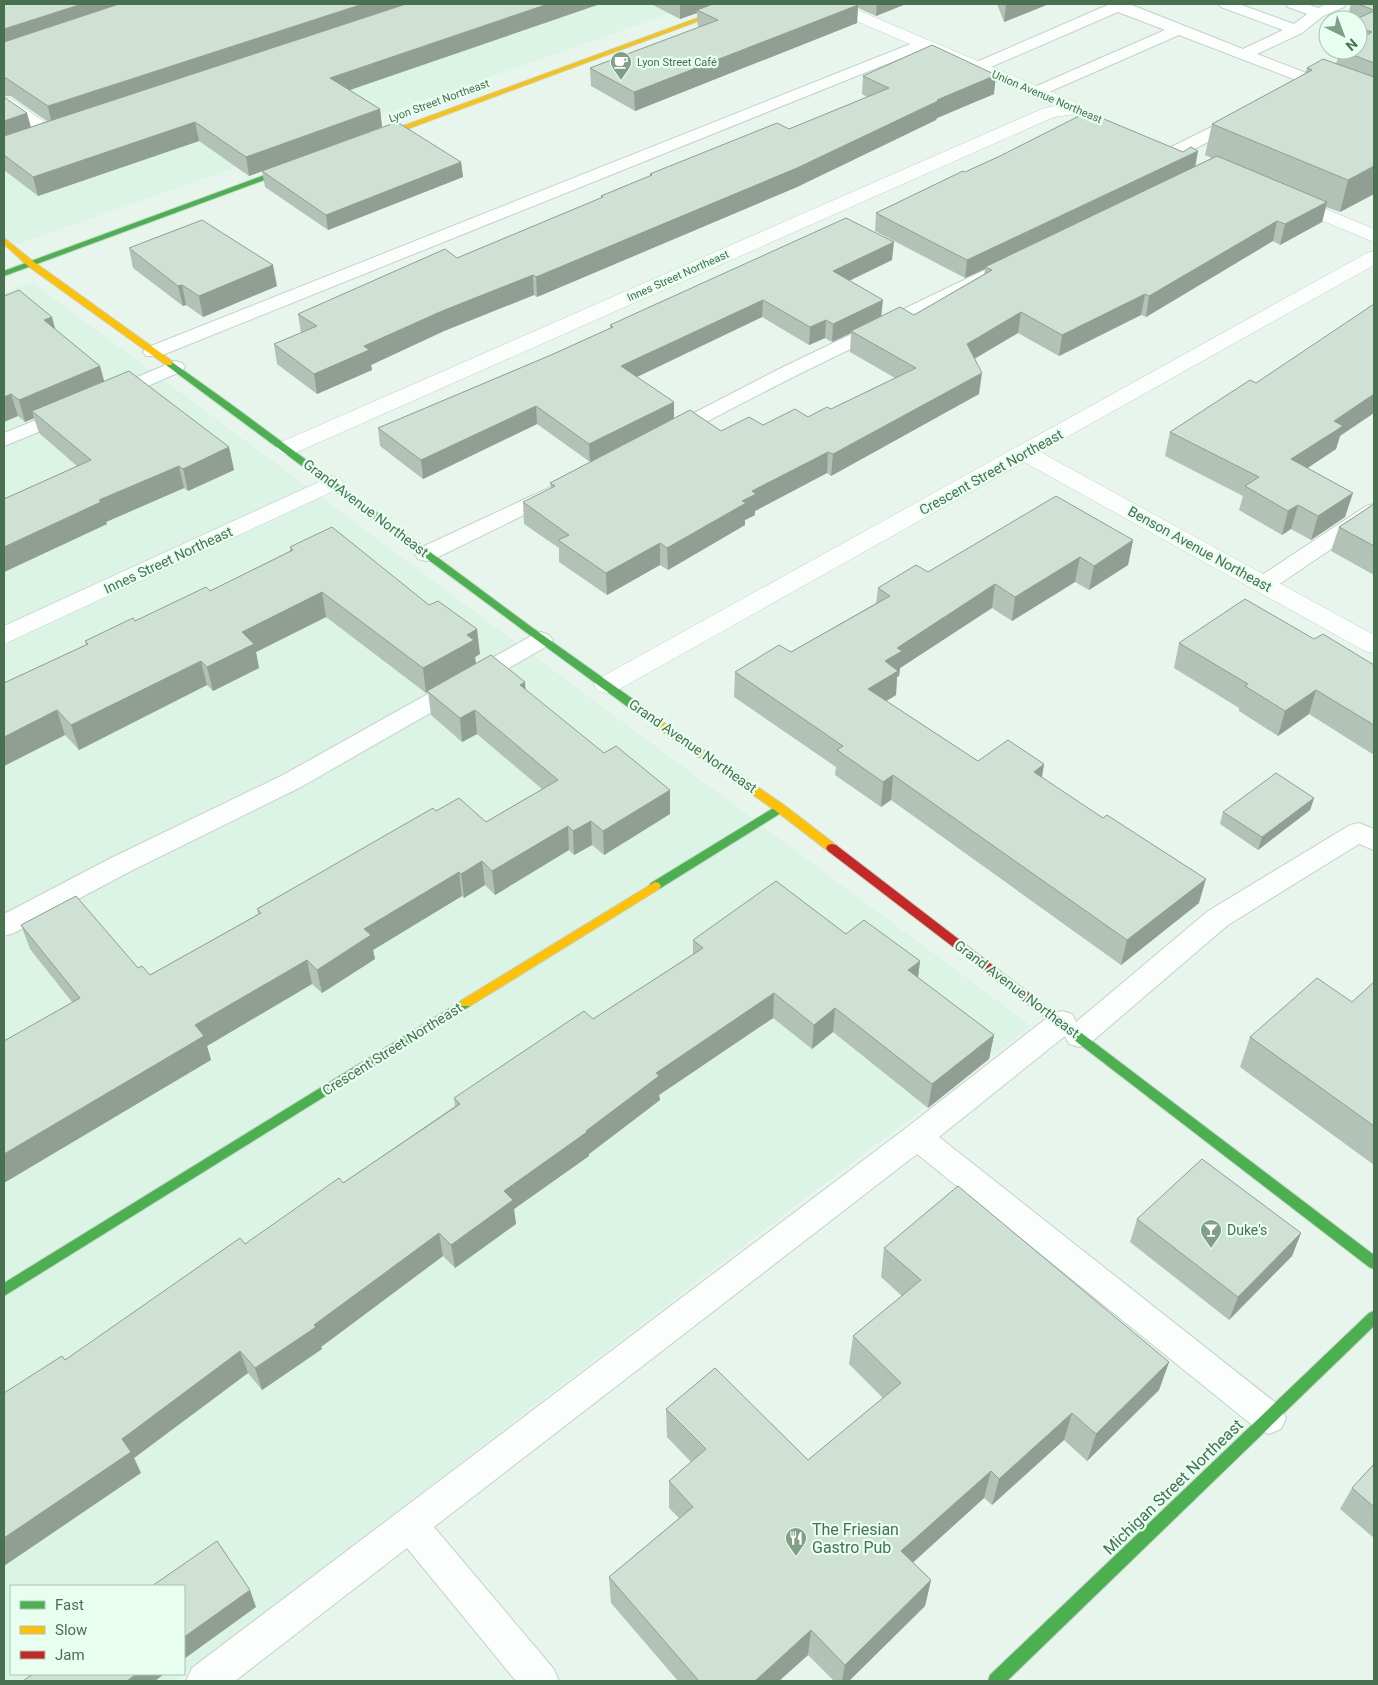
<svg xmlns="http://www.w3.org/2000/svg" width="1378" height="1685" font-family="Roboto,sans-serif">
<rect width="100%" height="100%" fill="#e7f5ed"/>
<g fill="#dcf4e5">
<path d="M4,4H697L4,249Z"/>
<path d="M32,282L1031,1026L184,1674V1586H11V1674H184L174,1681H4V293Z"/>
</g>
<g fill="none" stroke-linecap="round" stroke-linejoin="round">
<g stroke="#c2d3c7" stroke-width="2">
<g id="lane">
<path d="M1110,4H1129L1243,49L1283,30L1221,7L1219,4H1239L1294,24L1307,14L1288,7L1286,4H1307L1318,8L1327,4H1346L1344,7L1323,16L1302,33L1257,54L1374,99V110L1179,35L1042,95H1030L1028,92L1030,89L1165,30L1118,12L984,70L978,72L970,67L972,64Z"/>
<path d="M923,39L931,44L929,47L160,356H146L143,352L146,348Z"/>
<path d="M1242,112L1248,113L1250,117L1248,121L1181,156H1169L1166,152L1169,148Z"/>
<path d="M995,265L1002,267L1004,271L1002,275L791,378L677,437L670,439L663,437L660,433L663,429L777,370Z"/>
<path d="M175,361L182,363L185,367L182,371L116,400L109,402L102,400L99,396L102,392Z"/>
<path d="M71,406L78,408L81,412L78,416L4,446V433Z"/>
<path d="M555,485L563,486L566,491L563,496L434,559L426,561L418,559L415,554L418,549Z"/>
<path d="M1374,504V520L1272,589L1264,591L1256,589L1253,584L1256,579L1366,506Z"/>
<path d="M541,632L549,635L553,640L549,645L301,787L129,872L14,933L4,936V914L111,858L283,775L533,635Z"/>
<path d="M1359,823L1374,829V850L1359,844L1228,925L1089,1044L1079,1047L1069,1044L1065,1036L939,1137L1281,1407L1286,1418L1281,1429L1269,1434L1257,1429L917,1154L434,1527L553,1668L559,1681H516L407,1548L235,1681H186L192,1668L906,1128L1052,1014L1062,1011L1072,1014L1076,1022L1208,911L1350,825Z"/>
</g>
</g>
<g stroke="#c2d3c7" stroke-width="1">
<g id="street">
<path d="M822,4H843L1077,103L1084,109L1081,113L1054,117L295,453L287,455L279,453L276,448L279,443L1042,109L1054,106L824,7Z"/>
<path d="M4,97L10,98L56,130L59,134L56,138H44L4,110Z"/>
<path d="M1289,194L1374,229V242L1282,204L1280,200L1282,196Z"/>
<path d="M1374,251V265L1040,452L1374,635V653L1365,651L1024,462L616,691L607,693L598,691L594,685L598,679L1367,253Z"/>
<path d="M332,476L340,478L343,483L340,488L4,644V626Z"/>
</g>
</g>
<g stroke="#c1d3c6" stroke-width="2">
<g id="fast">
<path d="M295,164L302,166L4,276V271Z"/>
<path d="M169,360L232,405L530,626L651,712L652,715L651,718H643L523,630L166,365V361Z"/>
<path d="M780,804L786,808L784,811L659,889H651L649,886L651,883Z"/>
<path d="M466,998L470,1000L472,1003L470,1006L4,1296V1283Z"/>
<path d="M1034,998L1038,1000L1374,1255V1269L1369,1267L1030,1006L1028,1003L1030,1000Z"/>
<path d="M1374,1311V1326L1007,1681H988L990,1675L1369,1313Z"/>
</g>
</g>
<g stroke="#c1d3c6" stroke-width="2">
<g id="slow">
<path d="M736,4H744L372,142L365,140Z"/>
<path d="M4,238L34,262L172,361V365H166L28,266L4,244Z"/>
<path d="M647,711L784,805L836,845L838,848L836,851H828L776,811L643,718L642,715Z"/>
<path d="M655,882L659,883L661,886L659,889L470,1006H462L460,1003L462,1000Z"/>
</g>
</g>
<g stroke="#c1d3c6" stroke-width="2">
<path id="jam" d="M832,844L836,845L1038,1000L1040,1003L1038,1006H1030L828,851L826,848L828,845Z"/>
</g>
<use href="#lane" fill="#fbfefc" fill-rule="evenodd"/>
<use href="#street" fill="#fbfefc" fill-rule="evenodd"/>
<use href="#fast" fill="#4caf50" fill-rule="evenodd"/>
<use href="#slow" fill="#ffc107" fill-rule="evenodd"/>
<use href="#jam" fill="#c62828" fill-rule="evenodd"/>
</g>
<g fill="#b2c2b6" fill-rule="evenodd">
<path d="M4,4H600L350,90L380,109L382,127L249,176L199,141L38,196L4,170V97L31,127L47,121L11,96H4Z"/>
<path d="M651,4H906L876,16L858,8L857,23L635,111L591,86L590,68L698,28L697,13L680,19Z"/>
<path d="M997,4H1049L1004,22Z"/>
<path d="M1351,4H1374V194L1340,212L1326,207L1322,222L1280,245L1273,241L1146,317L1141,315L1059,356L1018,333L975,358L979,394L831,476L827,473L755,511V515L745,520V525L668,570L660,565L607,595L559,562V548L524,524L523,502L551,488L550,483L590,462L537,424L423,479L380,446L378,428L551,355L610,328V325L892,260L849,281L882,316L914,315L984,274L985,269L965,278L875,231L876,213L965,172L1195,166L1212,158L1205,155L1212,124L1305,74L1307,68L1336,64L1340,50H1358V20H1347ZM762,317L809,345L825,338L832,342L851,333L850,352L895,378L831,409L808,417L763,425L721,431L674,418L637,377Z"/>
<path d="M863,76L994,94L937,118L936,120L797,187L537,297L534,295L444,331L371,365L372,370L317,394L277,364L274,344L301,333L298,314L457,258L601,198V196L650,176V174L789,129L867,97L862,94Z"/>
<path d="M461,162L463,177L328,230L265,187L262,171Z"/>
<path d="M129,248L277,286L203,317L186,305L183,306L133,268Z"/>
<path d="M4,296L55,329L100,366L104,382L229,447L234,470L188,491L184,488L106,522L107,524L4,572V499L77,466L39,433L34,418L25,422L18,416L4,422Z"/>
<path d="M1170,432L1340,436L1336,449L1307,468L1345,517L1311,540L1291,529L1282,535L1239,510L1243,496L1165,456Z"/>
<path d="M1374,504V575L1331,551L1339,527Z"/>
<path d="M1133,540L1128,565L1089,590L1075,582L1012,621L992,608L900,668L899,676L897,677L896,695L886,701L978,761L1044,764L1042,777L1199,903L1121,965L891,800L881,807L835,775L836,767L734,697L735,672L791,652L876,603L878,588L928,572Z"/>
<path d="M290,547L480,654L475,657L476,664L526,690L670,814L604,855L592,845L574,855L569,850L495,895L485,885L464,898L462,896L373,950L375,959L322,993L312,984L207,1046L211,1060L72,1002L30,949L21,925L138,968L150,975L258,914L257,909L436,811L486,822L542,789L477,734L462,742L431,715L428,692L426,693L326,617L256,652L259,668L213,691L207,685L79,750L65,735L4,766V683L86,645L85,641L210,591L290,551Z"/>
<path d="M1314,639L1374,665V755L1309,714L1278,736L1239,711V708L1174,668L1179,643Z"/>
<path d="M1314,798L1310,810L1258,850L1220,824L1223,812Z"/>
<path d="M846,934L920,961L918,978L994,1035L989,1059L928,1108L833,1032L812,1049L773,1018L659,1095L660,1100L589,1154V1156L514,1209L516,1224L455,1268L443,1256L321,1347L322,1349L262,1390L248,1373L134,1458L141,1473L65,1360L245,1244L343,1183L455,1106L454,1098L593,1019L693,954V940Z"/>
<path d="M1374,982V1165L1240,1067L1250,1037L1352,1002Z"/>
<path d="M1137,1219L1301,1233L1292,1256L1229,1320L1130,1242Z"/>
<path d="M884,1248L1169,1362L1159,1390L1087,1461L1064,1440L992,1505L984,1498L913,1562L931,1580L925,1606L849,1681H834L808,1655L779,1681H678L611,1603L609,1577L679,1518L669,1508V1481L691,1462L667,1437L666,1409L808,1460L883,1398L849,1364L853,1336L902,1296L881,1277Z"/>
<path d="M1374,1464V1538L1340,1509L1352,1488Z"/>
</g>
<g fill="#919e94">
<path d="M82,4H141L4,48V29Z"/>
<path d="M363,4H419L52,125L48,106Z"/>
<path d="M548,4H600L332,96L330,78Z"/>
<path d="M680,4H722L697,10V13L680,19Z"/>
<path d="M877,4H906L876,16Z"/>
<path d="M1006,4H1049L1004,22Z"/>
<path d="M858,5L857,23L635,111L634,92Z"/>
<path d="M996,75L994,94L937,118L936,120L797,187L537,297L536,277L937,100Z"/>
<path d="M380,109L382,127L249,176L246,157Z"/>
<path d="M27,113L32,131L4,141V121Z"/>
<path d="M195,122L199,141L38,196L33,177Z"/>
<path d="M1198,151L1195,168L985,267V269L965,278L967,260Z"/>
<path d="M461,162L463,177L328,230L326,215Z"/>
<path d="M1374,166V194L1340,212L1348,180Z"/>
<path d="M1327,202L1322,222L1280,245L1285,224Z"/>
<path d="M1277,221L1273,241L1146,317L1149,296Z"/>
<path d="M894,242L892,260L832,289L833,271Z"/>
<path d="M273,265L277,286L203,317L199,296Z"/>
<path d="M533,275L534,295L444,331L371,365L372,370L317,394L314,374L364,346L442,311Z"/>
<path d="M182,285L186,305L183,306L178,286Z"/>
<path d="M1145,294L1141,315L1059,356L1062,335Z"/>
<path d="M763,300L762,317L622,384L621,366Z"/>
<path d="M883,300L881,318L851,331V333L832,342L833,324Z"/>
<path d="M1021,312L1018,333L964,365L967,344Z"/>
<path d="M52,317L58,339L44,320Z"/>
<path d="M826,320L825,338L809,345L810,327Z"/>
<path d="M100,366L106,388L32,411L34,418L25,422L19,400Z"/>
<path d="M982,373L979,394L831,476L833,454Z"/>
<path d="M11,394L18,416L4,422V397Z"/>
<path d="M1374,394V413L1340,436L1336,449L1285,483L1291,459L1334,421Z"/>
<path d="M674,402V420L590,462L589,444Z"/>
<path d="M536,406L537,424L423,479L421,460Z"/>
<path d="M229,447L234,470L188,491L183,469Z"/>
<path d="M828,452L827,473L755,511V515L745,520V525L668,570L667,548L742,501L752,491Z"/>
<path d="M179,466L184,488L106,522L107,524L4,572V547L99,500Z"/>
<path d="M1353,493L1345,517L1311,540L1318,516Z"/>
<path d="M1298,505L1291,529L1282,535L1288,511Z"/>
<path d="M1133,540L1128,565L1089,590L1094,566Z"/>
<path d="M660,543V565L607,595L606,573Z"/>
<path d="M1080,557L1075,582L1012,621L1015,597Z"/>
<path d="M995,584L992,608L900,668L899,676L897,677L896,695L865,714L868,689L885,661L897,648Z"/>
<path d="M322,592L326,617L256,652L259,668L213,691L207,667L242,632Z"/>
<path d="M477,629L480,654L475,657L476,665L426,693L423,668L467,635Z"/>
<path d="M201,661L207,685L79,750L71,725Z"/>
<path d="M525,682L527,706L520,685Z"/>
<path d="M1316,690L1309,714L1278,736L1285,711Z"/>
<path d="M57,710L65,735L4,766V737Z"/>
<path d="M475,710L477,734L462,742L460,718Z"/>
<path d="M1044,764L1040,788L1034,772Z"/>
<path d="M893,775L891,800L881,807L883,782Z"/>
<path d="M670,790V814L604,855L603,831Z"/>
<path d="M1314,798L1310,810L1258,850L1262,837Z"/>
<path d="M591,821L592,845L574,855L573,831Z"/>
<path d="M568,826L569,850L495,895L492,871Z"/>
<path d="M482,861L485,885L464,898L461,874Z"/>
<path d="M459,872L462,896L373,950L375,959L322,993L317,970L364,929Z"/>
<path d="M1206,879L1199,903L1121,965L1127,940Z"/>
<path d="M307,960L312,984L207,1046L211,1060L4,1183V1154L195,1025Z"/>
<path d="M920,961L917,985L908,970Z"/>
<path d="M774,993L773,1018L659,1095L660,1100L589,1154V1156L514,1209L516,1224L455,1268L451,1245L504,1191L586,1131L656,1073Z"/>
<path d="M835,1008L833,1032L812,1049L814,1025Z"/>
<path d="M994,1035L989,1059L928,1108L932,1084Z"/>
<path d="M439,1233L443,1256L321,1347L322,1349L262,1390L255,1368Z"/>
<path d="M1301,1233L1292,1256L1229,1320L1238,1297Z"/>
<path d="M240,1351L248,1373L134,1458L141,1473L4,1566V1538L122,1439Z"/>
<path d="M1169,1362L1159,1390L1087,1461L1096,1434Z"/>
<path d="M1072,1413L1064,1440L992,1505L999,1479Z"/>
<path d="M991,1471L984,1498L897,1577L901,1551Z"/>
<path d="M931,1580L925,1606L849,1681H842L845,1665Z"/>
<path d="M250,1590L256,1607L184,1659V1637Z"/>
<path d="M811,1630L808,1655L779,1681H755Z"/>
<path d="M136,1674H164L155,1681H127Z"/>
</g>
<g fill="#cfe1d4" stroke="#919e94">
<path d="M4,4H82L4,29Z"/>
<path d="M119,4H363L48,106L6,78H4V42Z"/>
<path d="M406,4H548L330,78L380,109L246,157L195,122L33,177L4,155V136Z"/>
<path d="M713,4H854L858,5L634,92L590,68L718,20L697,10Z"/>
<path d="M1358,4H1374V10Z"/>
<path d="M1374,11V63L1340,50H1358V40L1372,32L1358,27V20H1354Z"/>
<path d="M932,45L996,75L937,100L938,101L797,168L536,277L533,275L442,311L364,346L369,350L314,374L274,344L317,326L298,314L445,249L457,258L603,197L601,196L652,175L650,174L777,123L789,129L889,88L863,76Z"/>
<path d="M1323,59L1374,77V166L1348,180L1212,124L1312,70L1307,68Z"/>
<path d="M4,97L27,113L4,121Z"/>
<path d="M1083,114H1092L1183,152L1191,147L1198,151L967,260L876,213L963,171L965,172L1000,156Z"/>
<path d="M397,122L461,162L326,215L262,171Z"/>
<path d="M1217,156L1327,202L1285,224L1277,221L1149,296L1145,294L1062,335L1021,312L967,344L982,373L833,454L828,452L752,491L756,494L742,501L746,503L667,548L660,543L606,573L558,540L569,535L523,502L555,486L550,483L690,410L721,431L749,417L763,425L795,409L808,417L827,407L831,409L916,368L851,331L900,307L914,315L992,270L985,267Z"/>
<path d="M846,218L894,242L833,271L883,300L833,324L826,320L810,327L763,300L621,366L674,402L589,444L536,406L421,460L378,428L551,355L613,327L610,325Z"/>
<path d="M202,220L273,265L199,296L182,285L178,286L129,248Z"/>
<path d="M19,290L52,317L44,320L100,366L19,400L11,394L4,397V296Z"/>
<path d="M1374,304V394L1334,421L1343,426L1291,459L1353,493L1318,516L1298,505L1288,511L1245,486L1259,477L1170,432L1250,380L1256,383Z"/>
<path d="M129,371L229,447L183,469L179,466L99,500L101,502L4,547V499L91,460L32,411Z"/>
<path d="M1056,496L1133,540L1094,566L1080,557L1015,597L995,584L897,648L902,651L885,661L898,671L868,689L978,761L1008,740L1044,764L1034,772L1103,818L1107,815L1206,879L1127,940L893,775L883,782L837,750L843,746L735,672L779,645L791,652L890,596L878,588L916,565L928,572Z"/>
<path d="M1374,504V546L1339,527Z"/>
<path d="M332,527L429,605L438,601L477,629L467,635L474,640L423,668L322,592L242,632L254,644L207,667L201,661L71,725L57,710L4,737V683L88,644L85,641L133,618L135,621L206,587L210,591L293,550L290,547Z"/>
<path d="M1245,599L1314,639L1323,634L1374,665V725L1316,690L1285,711L1245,686L1248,684L1179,643Z"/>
<path d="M491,655L525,682L520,685L604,753L616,746L670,790L603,831L591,821L573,831L568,826L492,871L482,861L461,874L459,872L364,929L371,935L317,970L307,960L195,1025L204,1036L4,1154V1041L80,998L21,925L76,896L138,968L142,966L150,975L261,913L257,909L433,808L436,811L459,798L486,822L558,780L475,710L460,718L427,691Z"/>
<path d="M1276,773L1314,798L1262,837L1223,812Z"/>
<path d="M776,881L846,934L864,920L920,961L908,970L994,1035L932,1084L835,1008L814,1025L774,993L656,1073L659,1076L586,1131L587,1132L504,1191L513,1200L451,1245L439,1233L314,1325L316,1327L255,1368L240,1351L122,1439L131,1452L4,1538V1393L62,1356L65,1360L240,1238L245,1244L339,1178L343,1183L460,1104L454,1098L584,1011L593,1019L703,948L693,940Z"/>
<path d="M1317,978L1352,1002L1374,982V1126L1250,1037Z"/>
<path d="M1202,1159L1301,1233L1238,1297L1137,1219Z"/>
<path d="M958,1186L1169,1362L1096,1434L1072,1413L999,1479L991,1471L901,1551L931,1580L845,1665L811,1630L755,1681H699L609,1577L693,1507L669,1481L706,1449L666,1409L715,1368L808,1460L901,1383L853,1336L921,1280L884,1248Z"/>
<path d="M1374,1464V1507L1352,1488Z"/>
<path d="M217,1541L250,1590L184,1637V1586H152Z"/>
<path d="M33,1674H136L127,1681H23Z"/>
</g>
<defs>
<g id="cafe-pin" transform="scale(1.125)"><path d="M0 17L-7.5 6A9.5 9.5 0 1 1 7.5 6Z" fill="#809f87" stroke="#e7fef1"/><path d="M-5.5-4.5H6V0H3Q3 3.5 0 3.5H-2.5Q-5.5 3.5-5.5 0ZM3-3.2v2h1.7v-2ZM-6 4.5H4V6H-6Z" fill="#fff"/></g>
<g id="bar-pin" transform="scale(1.125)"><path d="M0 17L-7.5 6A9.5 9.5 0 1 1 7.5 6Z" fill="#809f87" stroke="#e7fef1"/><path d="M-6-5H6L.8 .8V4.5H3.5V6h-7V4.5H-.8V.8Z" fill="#fff"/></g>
<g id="restaurant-pin" transform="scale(1.125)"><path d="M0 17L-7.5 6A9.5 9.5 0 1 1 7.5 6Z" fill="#809f87" stroke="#e7fef1"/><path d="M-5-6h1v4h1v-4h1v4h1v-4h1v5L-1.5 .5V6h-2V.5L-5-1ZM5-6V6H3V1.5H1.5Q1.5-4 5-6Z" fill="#fff"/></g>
</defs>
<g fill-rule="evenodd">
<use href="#cafe-pin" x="621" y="62"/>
<use href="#bar-pin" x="1211" y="1230"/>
<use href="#restaurant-pin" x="796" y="1538"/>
</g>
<g text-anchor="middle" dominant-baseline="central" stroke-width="4.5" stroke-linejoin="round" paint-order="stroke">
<g font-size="11" fill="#497150" stroke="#e7fef1" text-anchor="start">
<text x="637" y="62">Lyon Street Café</text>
</g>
<g font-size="11" fill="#497150" stroke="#e7fef1">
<text transform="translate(1047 97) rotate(23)">Union Avenue Northeast</text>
<text transform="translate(439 101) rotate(-20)">Lyon Street Northeast</text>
<text transform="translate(678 276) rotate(-24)">Innes Street Northeast</text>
</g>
<g font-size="14" fill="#497150" stroke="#e7fef1">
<text transform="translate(991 472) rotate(-29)">Crescent Street Northeast</text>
<text transform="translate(366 508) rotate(37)">Grand Avenue Northeast</text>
<text transform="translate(1200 549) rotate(29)">Benson Avenue Northeast</text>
<text transform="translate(168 560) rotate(-25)">Innes Street Northeast</text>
<text transform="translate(693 746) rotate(35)">Grand Avenue Northeast</text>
<text transform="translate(1017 989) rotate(37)">Grand Avenue Northeast</text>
<text transform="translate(392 1049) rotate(-32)">Crescent Street Northeast</text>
</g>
<g font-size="14" fill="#497150" stroke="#e7fef1" text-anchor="start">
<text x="1227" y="1230">Duke's</text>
</g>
<g font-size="16" fill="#497150" stroke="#e7fef1">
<text transform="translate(1173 1487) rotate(-44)">Michigan Street Northeast</text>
</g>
<g font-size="16" fill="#497150" stroke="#e7fef1" text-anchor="start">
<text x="812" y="1529">The Friesian<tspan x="812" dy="18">Gastro Pub</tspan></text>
</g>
</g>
<rect width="1378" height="1685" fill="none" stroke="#497150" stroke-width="10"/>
<rect x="10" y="1585" width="175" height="90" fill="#e7fef1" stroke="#a8c6b1"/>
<rect x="20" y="1601" width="25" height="8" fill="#4caf50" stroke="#a8c6b1"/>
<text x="55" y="1610" font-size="15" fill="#497150">Fast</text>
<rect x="20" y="1626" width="25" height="8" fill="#ffc107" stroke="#a8c6b1"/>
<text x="55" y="1635" font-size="15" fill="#497150">Slow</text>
<rect x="20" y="1651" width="25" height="8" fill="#c62828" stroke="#a8c6b1"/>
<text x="55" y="1660" font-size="15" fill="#497150">Jam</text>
<g transform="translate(1343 35) rotate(138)"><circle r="24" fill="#e7fef1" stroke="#a8c6b1"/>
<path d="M0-4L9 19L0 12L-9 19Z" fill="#809f87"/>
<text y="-8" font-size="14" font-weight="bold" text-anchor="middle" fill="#497150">N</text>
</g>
</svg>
